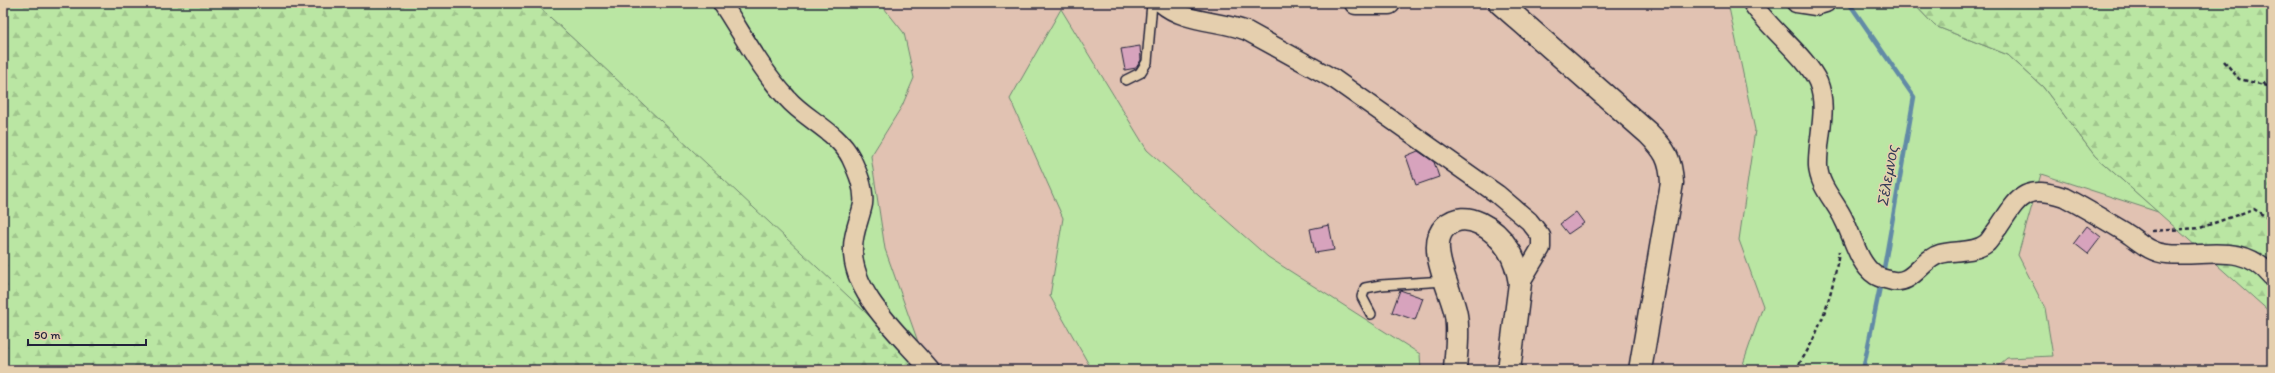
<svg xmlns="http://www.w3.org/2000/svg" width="2275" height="373" font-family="Itim,sans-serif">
<defs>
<pattern id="forest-firs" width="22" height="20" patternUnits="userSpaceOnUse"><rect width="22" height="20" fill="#bae6a3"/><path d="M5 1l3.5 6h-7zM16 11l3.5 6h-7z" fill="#a0c58d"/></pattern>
</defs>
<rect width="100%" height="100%" fill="#e1c2b2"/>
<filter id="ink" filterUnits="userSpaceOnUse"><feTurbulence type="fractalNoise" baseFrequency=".025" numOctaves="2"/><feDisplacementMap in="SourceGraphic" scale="8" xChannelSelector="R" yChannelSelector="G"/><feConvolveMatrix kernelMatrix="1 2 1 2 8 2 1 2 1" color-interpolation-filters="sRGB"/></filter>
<g filter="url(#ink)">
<g fill="#bae6a3" stroke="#6e846f">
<path d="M535,3H880L904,33L914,78L902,106L871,156L885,249L928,370L846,296Z"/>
<path d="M1728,3H1913L1935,26L2008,55L2043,87L2095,156L2158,212L2041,174L2018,255L2045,308L2053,356L2007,358L1993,370H1741L1763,306L1739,240L1755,130Z"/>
<path d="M1061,9L1147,150L1268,257L1420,354L1421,370H1092L1050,296L1063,218L1010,99Z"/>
</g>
<g fill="url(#forest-firs)" stroke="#6e846f">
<path d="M3,3H535L927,370H3Z"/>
<path d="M1913,3H2272V314L2095,156L2043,87L2008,55L1935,26Z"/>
</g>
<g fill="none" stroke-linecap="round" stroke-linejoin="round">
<g stroke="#628ba6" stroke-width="4.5">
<path d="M1849,3L1914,97L1883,274"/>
<path d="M1863,370L1881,282"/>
</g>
</g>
<g fill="#d7a3bd" stroke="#22223b">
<path d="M1140,46L1141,60L1136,68L1125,70L1121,49Z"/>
<path d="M1418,151L1434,162L1439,177L1416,185L1406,156Z"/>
<path d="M1576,212L1584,223L1568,234L1560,224Z"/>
<path d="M1329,225L1334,250L1315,253L1310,229Z"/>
<path d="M2087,226L2101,237L2088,254L2074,243Z"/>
<path d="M1400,290L1423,298L1415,320L1392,312Z"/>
</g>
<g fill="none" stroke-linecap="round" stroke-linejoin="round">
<g stroke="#22223b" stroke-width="12">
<g id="lane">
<path d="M1126,80L1140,73L1147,62L1152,3"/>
<path d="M1371,314L1362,297L1365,288L1381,285L1445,281"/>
</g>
</g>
<g stroke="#22223b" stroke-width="21">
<g id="street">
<path d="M722,3C743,35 761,70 787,98C805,119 838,132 851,158C857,171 865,188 863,204C860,219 853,232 853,248C851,295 903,337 930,370"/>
<path d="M1161,3C1184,23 1219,20 1247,31L1334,79L1497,194L1529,221L1541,236V248L1520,283"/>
<path d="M1752,3C1769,29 1807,57 1818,82C1829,109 1817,138 1818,166C1819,187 1836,202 1844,220C1853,237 1858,263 1875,275C1879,278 1885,279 1889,280C1912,288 1921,259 1940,254C1955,250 1975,253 1987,243C1991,239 1994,233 1998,228C2019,197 2023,184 2064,197C2085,208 2105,220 2125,232C2139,241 2150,253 2167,254C2206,258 2243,241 2272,277"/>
<path d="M1796,3L1816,6L1826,3"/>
</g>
</g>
<g stroke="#22223b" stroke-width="25">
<g id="secondary">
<path d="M1356,3H1389"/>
<path d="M1500,3L1648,133C1665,150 1671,159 1672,183L1640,370"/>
<path d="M1455,370C1456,352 1459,333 1456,315C1453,294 1425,246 1445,227C1466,207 1496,230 1508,249C1515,259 1518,271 1520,283L1509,370"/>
</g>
</g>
<g stroke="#22223b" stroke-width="2.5" stroke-dasharray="4 3" stroke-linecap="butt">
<path d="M2224,61L2239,79L2272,87"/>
<path d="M2262,84L2272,77"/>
<path d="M2152,231L2200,228L2254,209L2272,221"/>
<path d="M1795,370C1820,335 1833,293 1839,251"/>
</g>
<use href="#lane" stroke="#e5cfae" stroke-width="9"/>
<use href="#street" stroke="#e5cfae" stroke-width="18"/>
<use href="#secondary" stroke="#e5cfae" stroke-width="22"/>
</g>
</g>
<g text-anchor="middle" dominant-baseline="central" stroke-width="3" stroke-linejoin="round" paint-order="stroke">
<g font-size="15" font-style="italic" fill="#323c56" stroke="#e5cfae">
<text transform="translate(1888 175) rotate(-80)">Σέλεμνος</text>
</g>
</g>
<rect width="2275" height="373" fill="none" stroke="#e5cfae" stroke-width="16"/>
<rect x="8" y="8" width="2259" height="357" fill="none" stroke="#22223b" stroke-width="1.5" filter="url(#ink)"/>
<path d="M28 339v6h118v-6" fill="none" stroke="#22223b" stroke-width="2"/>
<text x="34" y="339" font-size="12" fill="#22223b" stroke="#e5cfae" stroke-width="3" paint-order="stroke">50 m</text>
</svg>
